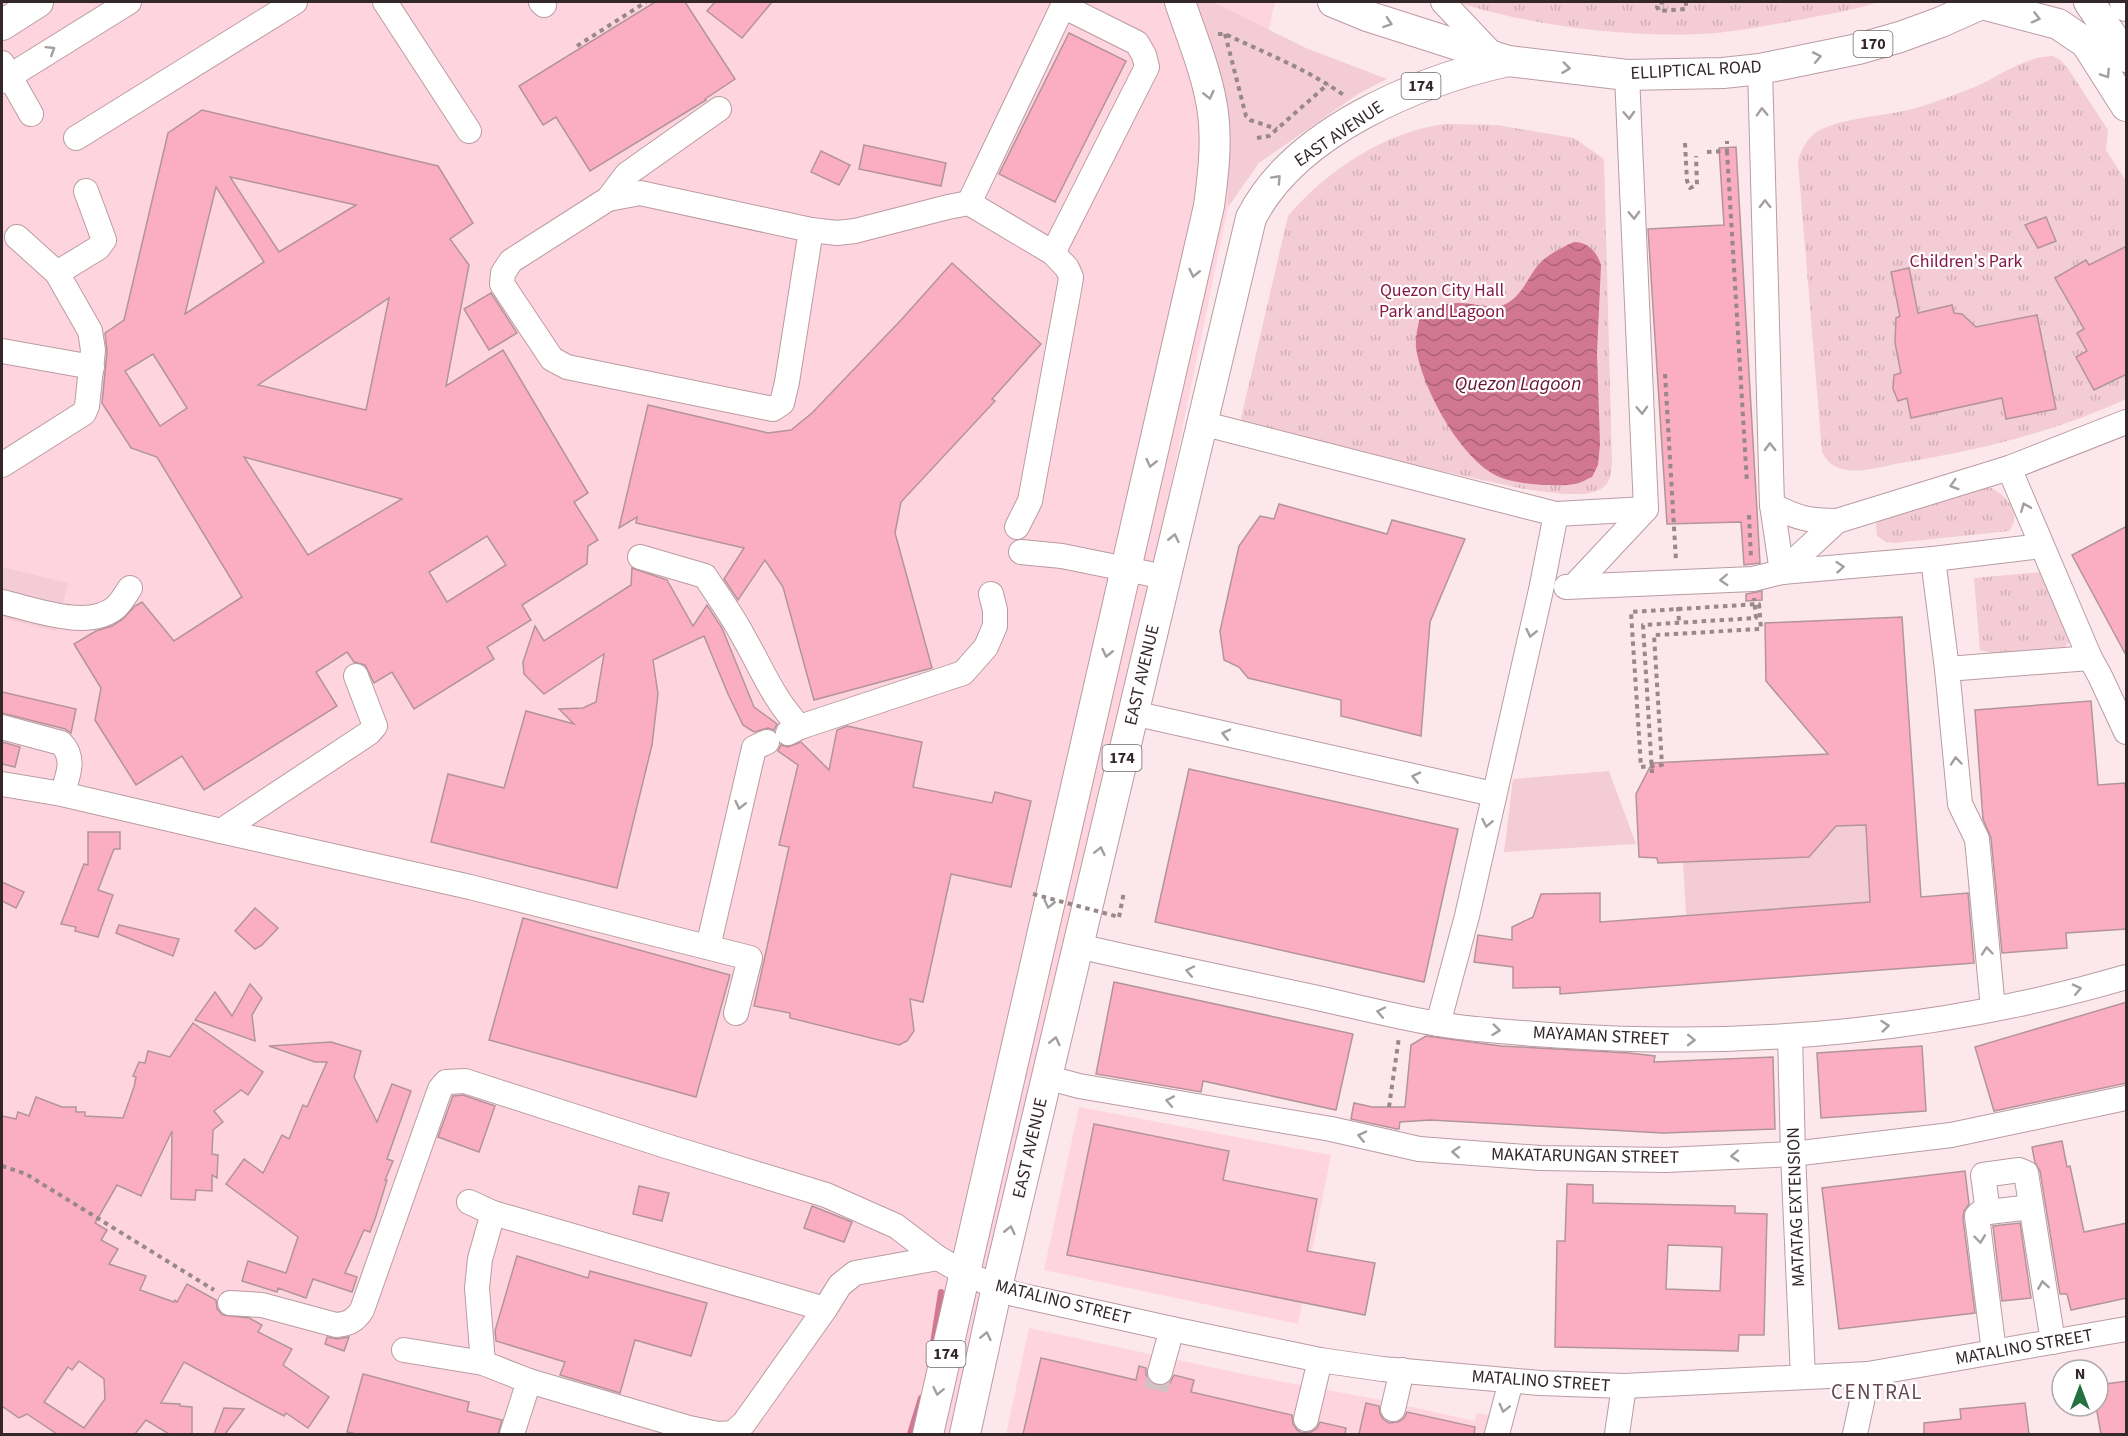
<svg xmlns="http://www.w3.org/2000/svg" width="2128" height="1436" font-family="'Source Sans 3',sans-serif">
<defs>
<pattern id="park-tufts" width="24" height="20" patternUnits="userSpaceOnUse" patternTransform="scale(1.5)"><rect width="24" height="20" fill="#f3ccd5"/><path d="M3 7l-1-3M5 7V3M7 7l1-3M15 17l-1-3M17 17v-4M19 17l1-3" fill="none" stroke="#d1afb7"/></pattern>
<pattern id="water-waves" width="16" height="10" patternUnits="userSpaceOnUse" patternTransform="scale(1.5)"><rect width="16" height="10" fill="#d27791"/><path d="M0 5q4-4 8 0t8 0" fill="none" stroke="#ab6277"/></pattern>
</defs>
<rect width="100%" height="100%" fill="#fce8ec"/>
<g fill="#fed5de">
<path d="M2,2H1275L1228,207L1157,552L956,1434H2Z"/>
<path d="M1079,1107L1331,1155L1298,1324L1044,1270Z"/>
<path d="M1029,1328L1248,1375L1376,1399L1475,1421L1476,1413L1496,1416L1491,1434H1006Z"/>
</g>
<g fill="#f3ccd5">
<path d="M1196,2H1213L1306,48L1387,79L1358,94L1259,163L1228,207L1227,127L1220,78Z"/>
<path d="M2,567L68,583L56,631L2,618Z"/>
<path d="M1609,771L1636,844L1504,852L1513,779Z"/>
<path d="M1866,825L1870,902L1686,915L1683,862L1808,857L1836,826Z"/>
</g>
<g fill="url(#park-tufts)">
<path d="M1456,2H1878C1852,11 1824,15 1798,20C1771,25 1744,30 1717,33C1633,39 1536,27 1456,2Z"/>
<path d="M2053,56L2060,60L2067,67L2108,130L2106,150L2126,181V399C2055,432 1979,450 1901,463C1882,466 1861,474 1842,469C1831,466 1827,461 1822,452L1798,162C1801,148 1809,135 1822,129C1848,117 1887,116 1916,108C1936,102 1957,94 1977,86C2001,75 2026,56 2053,56Z"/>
<path d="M1445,124L1497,125L1574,138L1604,159L1612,463C1611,471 1611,480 1605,486C1589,501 1544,491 1524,489L1239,427L1288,216C1327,170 1385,132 1445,124Z"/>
<path d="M1985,485C2002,491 2025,512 2009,531L1894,543L1886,542L1877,536L1876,524L1879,517Z"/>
<path d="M2042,572L2070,641L2065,647L1992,653L1980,650L1974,578Z"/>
</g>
<path fill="url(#water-waves)" d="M1574,242C1588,242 1597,252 1601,265L1597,353L1600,444L1598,465L1592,477C1587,479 1581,483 1575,484C1553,487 1508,485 1490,472C1456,450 1422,387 1416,348C1415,338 1418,326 1420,316C1438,302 1456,301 1478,305C1485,306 1494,308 1501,306C1520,300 1527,279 1538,265C1548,254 1561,248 1574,242Z"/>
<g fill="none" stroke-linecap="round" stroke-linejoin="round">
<g stroke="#d27791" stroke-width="6">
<path d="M932,1350L941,1292"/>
<path d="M910,1434L921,1398"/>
</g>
</g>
<g fill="#fbaec2" stroke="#b3949b" stroke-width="1.5" fill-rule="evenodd">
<path d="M655,2H685L735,79L705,99L706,100L590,171L556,117L543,125L519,86Z"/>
<path d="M715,2H772L742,38L707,11Z"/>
<path d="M1069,33L1126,61L1055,202L999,174Z"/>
<path d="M202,110L438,166L473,223L450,239L469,265L446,386L503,350L588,493L574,502L598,540L588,546L587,564L522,605L531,620L487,647L494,659L414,709L392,672L374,683L365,665L354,662L347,652L316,672L337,706L204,790L182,756L136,785L95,720L101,688L74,644L96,631L112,626L123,619L135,606L142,602L174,641L242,597L157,457L131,448L102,403L107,352L105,333L124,320L168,133ZM230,177L356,205L279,252ZM216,187L264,262L185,314ZM389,298L366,410L258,385ZM153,354L187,408L160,426L125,371ZM244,457L402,499L308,555ZM487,536L506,565L447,602L429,572Z"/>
<path d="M864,145L946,163L941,186L859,169Z"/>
<path d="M1736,147L1760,563L1744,565L1741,522L1667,524L1648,229L1724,225L1719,148Z"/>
<path d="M821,151L850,165L839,185L811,172Z"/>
<path d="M2046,217L2056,241L2038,248L2025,225Z"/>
<path d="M2127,246V374L2094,390L2076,357L2087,351L2077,333L2084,329L2055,278L2086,260L2089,265Z"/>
<path d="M952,263L1041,344L992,399L995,401L901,502L895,533L932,668L814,700L783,587L765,560L738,600L724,579L744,548L636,523L637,517L619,528L648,405L768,433L791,430L812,413L902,319Z"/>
<path d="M1909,268L1918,313L1952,305L1954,313L1962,314L1976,327L2037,315L2056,409L2006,419L2002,398L1911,418L1907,398L1898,401L1893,389L1894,375L1901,373L1895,343L1896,318L1900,316L1891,272Z"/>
<path d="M491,293L517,333L489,350L464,309Z"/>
<path d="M1279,504L1387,534L1392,520L1465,539L1430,622L1421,736L1341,716V700L1248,678L1239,667L1224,660L1220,631L1239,546L1260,516L1274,519Z"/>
<path d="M2127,526V657L2072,555Z"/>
<path d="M632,568L667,580L693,626L707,605L722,628L754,707L777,724L774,730L768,728L754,732L743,725L728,694L704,636L653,660L658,694L652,745L617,888L431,842L448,774L504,788L526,711L574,724L559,709L583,708L596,702L604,654L544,694L524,674L523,662L535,626L544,641L631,585Z"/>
<path d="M1762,591V600L1746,601V594Z"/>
<path d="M1902,617L1921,897L1968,893L1974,963L1560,994V987L1513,988V967L1474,962L1478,935L1512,940V927L1533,917L1541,894L1600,893V922L1870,902L1866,825L1836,826L1809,857L1658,863L1657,858L1639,857L1636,794L1652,763L1828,754L1766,681L1765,623Z"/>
<path d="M2,692L76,709L71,733L65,729L2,713Z"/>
<path d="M2091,701L2098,785L2125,783L2127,807V929L2066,933L2067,948L2002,953L1991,838L1983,819L1975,710Z"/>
<path d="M847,726L922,742L913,787L992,803L995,792L1031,801L1011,887L951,874L923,1002L910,999L914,1031L907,1041L899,1045L790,1018V1013L754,1006L789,847L779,845L798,765L778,751L781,745L788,747L801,742L829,770L837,730Z"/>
<path d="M2,742L20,747L15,767L2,764Z"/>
<path d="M1189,769L1458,829L1424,982L1155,922Z"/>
<path d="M88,832H120V849H114L98,890L113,895L98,937L75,931L76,927L61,924L84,864L88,865Z"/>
<path d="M2,882L24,892L16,908L2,901Z"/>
<path d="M255,908L278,928L262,945L255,949L235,931Z"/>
<path d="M523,918L730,975L696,1097L489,1040Z"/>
<path d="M119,925L179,939L173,956L116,933Z"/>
<path d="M1114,982L1353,1034L1336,1110L1203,1081L1201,1092L1096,1074Z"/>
<path d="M250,984L262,998L252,1015L255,1041L195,1020L215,992L232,1016Z"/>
<path d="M2127,1002V1083L1994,1111L1975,1047Z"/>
<path d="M193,1023L263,1072L248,1095L241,1090L214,1111L223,1122L213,1130L212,1154L218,1155L217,1178L212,1175V1191L196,1190L195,1200L171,1199L172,1131L141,1196L117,1185L95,1223L107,1230L101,1240L118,1249L109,1264L146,1276L140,1290L174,1302L175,1300L177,1302L187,1284L216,1300L217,1309L223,1315L249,1318L262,1325L258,1332L292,1349L283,1365L329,1397L308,1428L286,1413L284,1416L184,1362L161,1403L180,1404V1406L192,1407V1434H169L146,1420L135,1434H57L27,1414L19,1418L2,1406V1116L16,1119L18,1112L29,1116L36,1097L62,1107H76V1112H85V1116L123,1118L134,1087L136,1077L133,1076L139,1062L145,1063L148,1051L170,1057ZM79,1361L104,1379L105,1399L84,1428L44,1402L68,1367L72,1370Z"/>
<path d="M1426,1036L1501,1046L1629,1053L1655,1056L1654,1062L1773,1057L1775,1129L1663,1133L1430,1120L1400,1122L1399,1129H1397L1351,1119L1354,1103L1372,1107H1405L1411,1045Z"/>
<path d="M331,1042L361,1051L354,1077L377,1122L392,1084L411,1091L387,1159L393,1161L385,1180H387L376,1216L370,1232L364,1230L345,1273L357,1277L352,1292L313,1279L306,1298L278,1288L277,1292L242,1281L248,1261L286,1273L298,1237L226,1184L244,1159L263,1173L282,1135L289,1139L303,1105L307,1107L327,1062H315L269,1046Z"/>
<path d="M1922,1046L1926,1111L1821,1118L1817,1053Z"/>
<path d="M463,1095L495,1106L479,1152L438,1137L453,1096Z"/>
<path d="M1094,1124L1229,1151L1223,1180L1317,1199L1307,1251L1375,1263L1365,1315L1067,1255Z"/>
<path d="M2062,1141L2067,1167L2070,1166L2084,1232L2127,1223V1298L2071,1310L2067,1294H2060L2040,1171L2035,1163L2032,1147Z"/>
<path d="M1965,1171L1969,1204L1964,1211L1963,1218L1975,1313L1839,1329L1822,1188Z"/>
<path d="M1567,1184L1593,1185V1203L1735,1206V1213L1767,1214L1764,1335H1739L1738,1351L1555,1347L1557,1241H1565ZM1668,1245L1722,1247L1720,1291L1666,1289Z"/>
<path d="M639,1186L669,1193L662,1221L633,1214Z"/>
<path d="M812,1206L852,1222L844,1242L804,1228Z"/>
<path d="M2020,1223L2031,1298L2002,1301L1993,1226Z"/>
<path d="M517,1256L588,1278L590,1271L707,1303L691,1356L635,1340L620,1393L560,1375L565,1362L496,1341L495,1331Z"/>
<path d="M327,1337L337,1339L349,1337L344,1351L325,1344Z"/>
<path d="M1041,1358L1136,1380L1139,1366L1146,1368V1375L1149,1382L1157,1386H1163L1170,1383L1174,1375L1194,1380L1191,1392L1292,1415L1293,1424L1297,1430L1302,1433L1311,1432L1317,1428L1320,1422L1346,1428L1345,1434H1023Z"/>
<path d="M363,1374L469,1402L467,1411L502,1420L498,1434H357L347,1432Z"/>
<path d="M2127,1381V1434H2101L2096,1406H2098V1385Z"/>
<path d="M1366,1403L1379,1406L1380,1414L1383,1419L1389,1423L1398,1422L1404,1418L1407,1412L1475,1427L1474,1434H1359Z"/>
<path d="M2025,1403L2029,1434H1924V1423L1961,1419L1960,1409Z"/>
<path d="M224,1408L244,1409L225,1434H214Z"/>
</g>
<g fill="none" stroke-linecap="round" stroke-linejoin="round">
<path stroke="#d4c1c5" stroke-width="24" stroke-dasharray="24 12" stroke-linecap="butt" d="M1156,1390L1160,1372"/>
<g stroke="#ba9ba3" stroke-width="26">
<g id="minor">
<path d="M385,2L469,131"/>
<path d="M541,2L544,5"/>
<path d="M1443,2L1495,57"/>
<path d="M2,63L31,114"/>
<path d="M1760,69L1772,505L1782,572"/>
<path d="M2,81L129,2"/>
<path d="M719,109L627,174L608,199L511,261L503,273L502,284L552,359L567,367L773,409L782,403L787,382L811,230"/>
<path d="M76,138L295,2"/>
<path d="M608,199L640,193L811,230L837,233L855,231L948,207L969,203L1053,253L1067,268L1071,277L1070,284L1030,501L1017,527"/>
<path d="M969,203L1063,6L1137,43L1144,55L1147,67L1053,253"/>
<path d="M17,237L57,273L98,248L104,240L86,191"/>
<path d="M2,351L92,367"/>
<path d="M1201,423L1556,514L1646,509"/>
<path d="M2,465L84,413L87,406L93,350L90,331L57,273"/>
<path d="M2009,468L2090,658L2100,676L2126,732"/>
<path d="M1772,505C1797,518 1808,521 1837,521L2009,468L2126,422"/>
<path d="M1021,552L1062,556L1165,577"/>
<path d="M640,557L705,576C718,596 732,615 743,636C761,667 774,701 800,727"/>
<path d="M1933,559L1947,669L1960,804L1977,839L1993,1009"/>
<path d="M1782,572L1837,521"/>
<path d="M1574,586L1646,509L1627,75"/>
<path d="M1566,587L1753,579L1782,572L1933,559L2041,546"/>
<path d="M2,602C33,609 89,631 116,607C122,601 126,594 130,588"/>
<path d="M1947,669L2090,658"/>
<path d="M1133,713L1493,794"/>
<path d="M2,727L61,743C76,758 68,776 62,794"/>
<path d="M788,733L800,727L963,673L986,647L995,626V610L991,594"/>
<path d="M2,784L62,794L221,831L369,733L375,726L356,676"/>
<path d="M221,831L470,887L750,958L736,1013"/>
<path d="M1078,946C1156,964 1234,980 1313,997C1354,1006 1396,1017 1438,1024C1480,1031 1524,1033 1566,1036C1753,1048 1946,1030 2126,977"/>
<path d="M708,947L754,748L767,742"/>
<path d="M1438,1024L1467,916L1541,590L1556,514"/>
<path d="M1790,1036L1793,1154L1803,1377"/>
<path d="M1046,1077L1079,1086L1331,1129L1419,1149L1540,1158L1666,1160L1793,1154L1951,1135L2126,1098"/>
<path d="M469,1202L493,1213L825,1309L840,1285L855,1273L938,1258L964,1273L1014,1294L1172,1329L1320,1360L1382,1369L1540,1383L1624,1386L1868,1374L2126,1329"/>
<path d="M1988,1212L1983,1175L2019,1170L2026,1173L2053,1342"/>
<path d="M230,1303L262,1305L336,1325C348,1324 355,1321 362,1310L440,1089L446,1082L465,1081L666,1146L826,1195L896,1226L938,1258"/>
<path d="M404,1350L483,1363L529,1381L689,1428L718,1434L733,1433L744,1423L825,1309"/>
<path d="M1994,1352L1977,1216L1980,1213L2031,1207"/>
<path d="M483,1363L477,1288L480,1259L493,1213"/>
<path d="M1160,1372L1172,1329"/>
<path d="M1393,1409L1402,1370"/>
<path d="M1306,1419L1320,1360"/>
<path d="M512,1434L529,1381"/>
<path d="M1497,1434L1511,1381"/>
<path d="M1617,1434L1624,1386"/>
<path d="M1855,1434L1868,1374"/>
</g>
</g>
<g stroke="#ba9ba3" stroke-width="32">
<g id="major">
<path d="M1333,2L1367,16L1508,61L1627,75L1723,73L1760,69L1858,49L1900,37L1941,22L1986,2"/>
<path d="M2089,2L2126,57"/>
<path d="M2125,2L2126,6"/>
<path d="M1982,4L2058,24L2086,43L2126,106"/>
<path d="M2,25L38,2"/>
<path d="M928,1434L1209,206C1213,176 1217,144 1213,113C1208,75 1192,38 1180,2"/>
<path d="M965,1434L997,1287L1251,218C1295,131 1418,81 1508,61"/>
</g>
</g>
<g stroke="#98878b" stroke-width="4" stroke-dasharray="4.5 4.5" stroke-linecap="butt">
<path d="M1664,2L1658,3L1657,7L1659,11L1686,9V2"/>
<path d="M1218,34H1225C1265,53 1309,70 1345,96"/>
<path d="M1225,34L1246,116L1250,120L1277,129"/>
<path d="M577,46L646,2"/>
<path d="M1257,138L1269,136L1328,84"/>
<path d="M1685,143L1687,181L1690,188L1697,185L1696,156"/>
<path d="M1727,151L1747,483"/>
<path d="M1707,152L1727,151V141"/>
<path d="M1665,374L1676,561"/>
<path d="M1749,515L1751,558"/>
<path d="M1759,604L1761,629L1654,635L1662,765L1641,767L1631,612Z"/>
<path d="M1678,607L1679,622"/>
<path d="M1652,773L1643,625L1756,618L1754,598"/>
<path d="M1119,917L1124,892"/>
<path d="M1389,1107L1399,1037"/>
<path d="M2,1166L26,1174L214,1290"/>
</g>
<use href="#minor" stroke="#fff" stroke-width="24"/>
<use href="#major" stroke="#fff" stroke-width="30"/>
<path stroke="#98878b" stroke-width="4" stroke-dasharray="4.5 4.5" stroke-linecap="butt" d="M1033,894L1119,917"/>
</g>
<defs><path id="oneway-chevron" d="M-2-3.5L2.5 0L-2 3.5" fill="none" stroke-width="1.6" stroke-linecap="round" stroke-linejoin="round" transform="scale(1.5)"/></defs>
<g stroke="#a49e9f">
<use href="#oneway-chevron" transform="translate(2036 18) rotate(14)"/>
<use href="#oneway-chevron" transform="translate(1388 23) rotate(19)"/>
<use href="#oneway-chevron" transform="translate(51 50) rotate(-32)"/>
<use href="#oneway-chevron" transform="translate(1817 57) rotate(-11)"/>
<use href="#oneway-chevron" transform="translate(1566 68) rotate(7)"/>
<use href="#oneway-chevron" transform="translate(2106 74) rotate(57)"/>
<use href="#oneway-chevron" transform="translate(1209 95) rotate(77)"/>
<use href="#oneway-chevron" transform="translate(1762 112) rotate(-92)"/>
<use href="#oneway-chevron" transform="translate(1629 115) rotate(87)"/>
<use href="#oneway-chevron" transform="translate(1277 179) rotate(-47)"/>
<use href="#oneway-chevron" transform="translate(1765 204) rotate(-91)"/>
<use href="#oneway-chevron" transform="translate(1634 215) rotate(88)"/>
<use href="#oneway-chevron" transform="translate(1194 273) rotate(103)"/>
<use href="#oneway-chevron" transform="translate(1642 410) rotate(88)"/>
<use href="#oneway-chevron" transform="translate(1770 447) rotate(-91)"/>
<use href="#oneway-chevron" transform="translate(1151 463) rotate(103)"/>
<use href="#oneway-chevron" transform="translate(1954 485) rotate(163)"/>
<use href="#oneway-chevron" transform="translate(2025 507) rotate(-112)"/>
<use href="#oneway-chevron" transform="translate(1174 538) rotate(-77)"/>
<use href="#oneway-chevron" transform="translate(1840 567) rotate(-5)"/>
<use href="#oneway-chevron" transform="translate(1724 580) rotate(177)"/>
<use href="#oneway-chevron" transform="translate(1531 633) rotate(103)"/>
<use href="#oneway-chevron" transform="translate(1107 653) rotate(103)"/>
<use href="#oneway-chevron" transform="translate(1226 734) rotate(-167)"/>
<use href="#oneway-chevron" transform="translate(1956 761) rotate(-95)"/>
<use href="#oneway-chevron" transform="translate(1416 777) rotate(-167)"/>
<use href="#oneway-chevron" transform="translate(740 805) rotate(103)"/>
<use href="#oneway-chevron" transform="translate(1487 823) rotate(102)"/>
<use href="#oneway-chevron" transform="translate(1100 851) rotate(-77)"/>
<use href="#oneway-chevron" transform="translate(1049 904) rotate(103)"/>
<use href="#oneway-chevron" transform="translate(1987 951) rotate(-95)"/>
<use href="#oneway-chevron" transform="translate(1190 971) rotate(-168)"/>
<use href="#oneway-chevron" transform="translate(2077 989) rotate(-13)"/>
<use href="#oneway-chevron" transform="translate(1381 1012) rotate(-168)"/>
<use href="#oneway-chevron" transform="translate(1885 1026) rotate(-6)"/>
<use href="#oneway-chevron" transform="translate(1496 1030) rotate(6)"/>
<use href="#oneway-chevron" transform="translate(1691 1040) rotate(1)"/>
<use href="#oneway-chevron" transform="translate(1055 1041) rotate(-77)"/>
<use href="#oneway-chevron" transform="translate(1170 1101) rotate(-169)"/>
<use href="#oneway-chevron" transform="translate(1362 1136) rotate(-167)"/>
<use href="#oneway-chevron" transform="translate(1456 1152) rotate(-176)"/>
<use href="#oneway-chevron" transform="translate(1735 1156) rotate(177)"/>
<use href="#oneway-chevron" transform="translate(1010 1230) rotate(-77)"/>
<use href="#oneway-chevron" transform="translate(1980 1239) rotate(83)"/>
<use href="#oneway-chevron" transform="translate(2043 1285) rotate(-99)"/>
<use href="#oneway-chevron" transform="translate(986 1336) rotate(-78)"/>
<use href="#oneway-chevron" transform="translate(938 1391) rotate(102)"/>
<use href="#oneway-chevron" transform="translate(1504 1408) rotate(104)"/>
</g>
<g text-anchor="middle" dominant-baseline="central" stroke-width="4.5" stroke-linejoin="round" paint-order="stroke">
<g fill="#fff" stroke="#71686a" stroke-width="1.5">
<rect x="1853.5" y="31" width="39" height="26" rx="4.5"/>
<rect x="1401.5" y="73" width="39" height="26" rx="4.5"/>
<rect x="1102.5" y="745" width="39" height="26" rx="4.5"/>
<rect x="926.5" y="1341" width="39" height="26" rx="4.5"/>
</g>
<g font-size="16" font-weight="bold" fill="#34272a">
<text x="1873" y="44">170</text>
<text x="1421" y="86">174</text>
<text x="1122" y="758">174</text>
<text x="946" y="1354">174</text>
</g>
<g font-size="18" fill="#34272a" stroke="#fff">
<text transform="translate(1696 70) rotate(-3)">ELLIPTICAL ROAD</text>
<text transform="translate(1339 134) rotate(-34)">EAST AVENUE</text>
<text transform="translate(1142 675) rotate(-77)">EAST AVENUE</text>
<text transform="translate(1601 1036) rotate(3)">MAYAMAN STREET</text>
<text transform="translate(1030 1148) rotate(-77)">EAST AVENUE</text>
<text transform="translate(1585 1156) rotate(1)">MAKATARUNGAN STREET</text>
<text transform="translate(1796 1207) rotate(-92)">MATATAG EXTENSION</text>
<text transform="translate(1063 1302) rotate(14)">MATALINO STREET</text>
<text transform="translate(2024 1347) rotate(-10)">MATALINO STREET</text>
<text transform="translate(1541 1381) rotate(4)">MATALINO STREET</text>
</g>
<g font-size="18" fill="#861845" stroke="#fff">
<text x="1966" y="261">Children's Park</text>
<text x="1442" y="290">Quezon City Hall<tspan x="1442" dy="21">Park and Lagoon</tspan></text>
</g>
<g font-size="20" font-style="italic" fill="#661334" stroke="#fff">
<text x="1518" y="384">Quezon Lagoon</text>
</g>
<g font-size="21" letter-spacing="1.5" fill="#664b51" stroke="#fff">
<text x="1877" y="1392">CENTRAL</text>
</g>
</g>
<rect width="2128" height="1436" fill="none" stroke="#34272a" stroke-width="6"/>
<g transform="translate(2080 1388)"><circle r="28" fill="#ffffff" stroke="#aea9aa" stroke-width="1.5"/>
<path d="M0-4.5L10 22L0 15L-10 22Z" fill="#237140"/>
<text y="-9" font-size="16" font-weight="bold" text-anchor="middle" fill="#34272a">N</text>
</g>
</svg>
